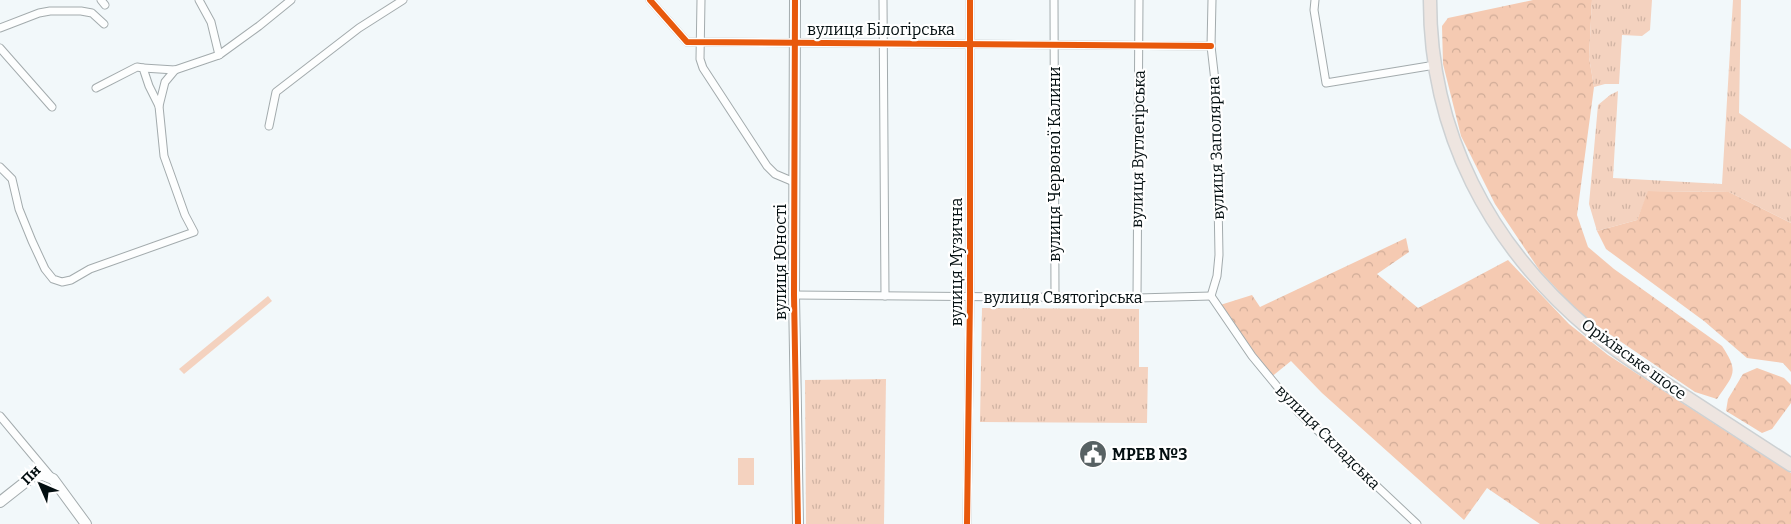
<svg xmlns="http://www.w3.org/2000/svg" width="1791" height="524" font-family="Bitter,serif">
<defs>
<pattern id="grass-tufts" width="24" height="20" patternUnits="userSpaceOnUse" patternTransform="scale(1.25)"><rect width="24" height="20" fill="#f4d2bf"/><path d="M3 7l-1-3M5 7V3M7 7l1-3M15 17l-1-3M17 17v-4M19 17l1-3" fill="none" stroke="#d0b3a3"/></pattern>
<pattern id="forest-crowns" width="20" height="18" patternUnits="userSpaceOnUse" patternTransform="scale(1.25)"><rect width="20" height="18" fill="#f5cab2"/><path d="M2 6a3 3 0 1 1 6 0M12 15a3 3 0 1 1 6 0" fill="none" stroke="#d0ac98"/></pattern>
</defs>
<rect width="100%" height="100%" fill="#f2f8fa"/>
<g fill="url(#grass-tufts)">
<path d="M1592,0H1652L1650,30L1642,36L1622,35L1619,84H1605L1594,87L1589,57Z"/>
<path d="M1733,0H1741L1739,113L1791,149V223L1729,192L1649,191L1637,220L1597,231L1589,204L1598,105L1610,95L1618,91L1613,178L1722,184Z"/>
<path d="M268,296L272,301L184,374L179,369Z"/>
<path d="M982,308L1139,309V367H1148L1147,423L980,422Z"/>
<path d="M886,379L884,524H806L805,380Z"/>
</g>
<g fill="url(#forest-crowns)">
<path d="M1533,0H1592L1589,57L1594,87L1577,215L1588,247L1614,269L1722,346C1740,373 1733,375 1717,399L1695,392L1580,314L1540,271L1495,204L1461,136L1443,64L1442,26L1448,18Z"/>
<path d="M1648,191L1729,192L1791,223V372L1783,363L1747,358L1704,321L1606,249L1597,231L1637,220Z"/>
<path d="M1406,238L1409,252L1377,274L1418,308L1508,260L1569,324L1608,355L1791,473V524H1540L1487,488L1464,520L1322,393L1291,361L1270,378L1217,306L1252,295L1260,307Z"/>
<path d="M1757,368L1784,378L1791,385V403L1772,429L1762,433L1726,411L1728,399L1743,374Z"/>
</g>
<rect fill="#f4d2bf" x="738" y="458" width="16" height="27"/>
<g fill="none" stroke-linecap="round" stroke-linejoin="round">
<g stroke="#a3abad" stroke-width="9">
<g id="street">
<path d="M101,0L105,5"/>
<path d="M199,0L211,22L219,55"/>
<path d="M650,0L687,42L1211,46"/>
<path d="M701,0L700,59L703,68L767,166L775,174L794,182"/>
<path d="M883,0L885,296"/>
<path d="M1054,0L1055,297"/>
<path d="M1315,0L1314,10L1326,83L1435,65"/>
<path d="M0,28L39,13L50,11H81L92,13L104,24"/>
<path d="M0,48L52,107"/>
<path d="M143,68L175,70L219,55L259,26L291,0"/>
<path d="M159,106L165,82L175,70"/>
<path d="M269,126L276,92L359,28L403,0"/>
<path d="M0,167L12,179L19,209L32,241L45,269L53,279L62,282L71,280L90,269L194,232L185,215L164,156L159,106L149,86L143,68L137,67L133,69L96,88"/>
<path d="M794,295L1137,298L1211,296"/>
<path d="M1211,296L1252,356L1299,413L1417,524"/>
<path d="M1211,296L1217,276L1219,255L1216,90L1211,46L1212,0"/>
<path d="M1137,298L1139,0"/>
<path d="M0,416L51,477"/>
<path d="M967,524L970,297V0"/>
</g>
</g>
<g stroke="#a3abad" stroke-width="12">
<g id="secondary">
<path d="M795,0L794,295L798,524"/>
<path d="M0,502L33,476L43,475L53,479L86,524"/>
</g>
</g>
<g stroke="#cdd1d3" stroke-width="15">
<path id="highway" d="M1430,0C1430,133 1489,245 1590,330C1617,353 1647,371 1677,391C1715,416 1753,440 1791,465"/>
</g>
<use href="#street" stroke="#fdfefe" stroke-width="7"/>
<use href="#secondary" stroke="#fdfefe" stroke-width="10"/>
<use href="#highway" stroke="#eee5e0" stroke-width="12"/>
<g stroke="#fff" stroke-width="9">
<g id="cycleway">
<path d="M650,0L687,42L1211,46"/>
<path d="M795,0L794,295L798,524"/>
<path d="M967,524L970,297V0"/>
</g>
</g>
<use href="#cycleway" stroke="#e8590c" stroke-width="6"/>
</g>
<defs>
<g id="civic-disc" transform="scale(1.4375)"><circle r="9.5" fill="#576163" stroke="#fff"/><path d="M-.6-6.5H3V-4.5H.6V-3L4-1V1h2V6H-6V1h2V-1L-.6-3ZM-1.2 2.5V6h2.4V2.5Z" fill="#fff"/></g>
</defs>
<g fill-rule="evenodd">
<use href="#civic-disc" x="1093" y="454"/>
</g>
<g text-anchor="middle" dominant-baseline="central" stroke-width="4.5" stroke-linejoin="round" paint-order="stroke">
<g font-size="16" fill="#040f11" stroke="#fff">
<text x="881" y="29">вулиця Білогірська</text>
<text transform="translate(1216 148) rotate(-92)">вулиця Заполярна</text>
<text transform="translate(1138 149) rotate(-89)">вулиця Вуглегірська</text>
<text transform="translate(1054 164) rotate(-90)">вулиця Червоної Калини</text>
<text transform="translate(780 262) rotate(-90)">вулиця Юності</text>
<text transform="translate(956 262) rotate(-90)">вулиця Музична</text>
<text x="1063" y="297">вулиця Святогірська</text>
<text transform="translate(1634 359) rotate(36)">Оріхівське шосе</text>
<text transform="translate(1328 437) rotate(45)">вулиця Складська</text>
</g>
<g font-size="16" font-weight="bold" fill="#040f11" stroke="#fff" text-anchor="start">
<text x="1112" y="454">МРЕВ №3</text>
</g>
</g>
<g transform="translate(40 484) rotate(315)" stroke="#ffffff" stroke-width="4" paint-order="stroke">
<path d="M0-4L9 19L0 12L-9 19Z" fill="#040f11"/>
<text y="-8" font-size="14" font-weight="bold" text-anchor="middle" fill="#040f11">Пн</text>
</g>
</svg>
